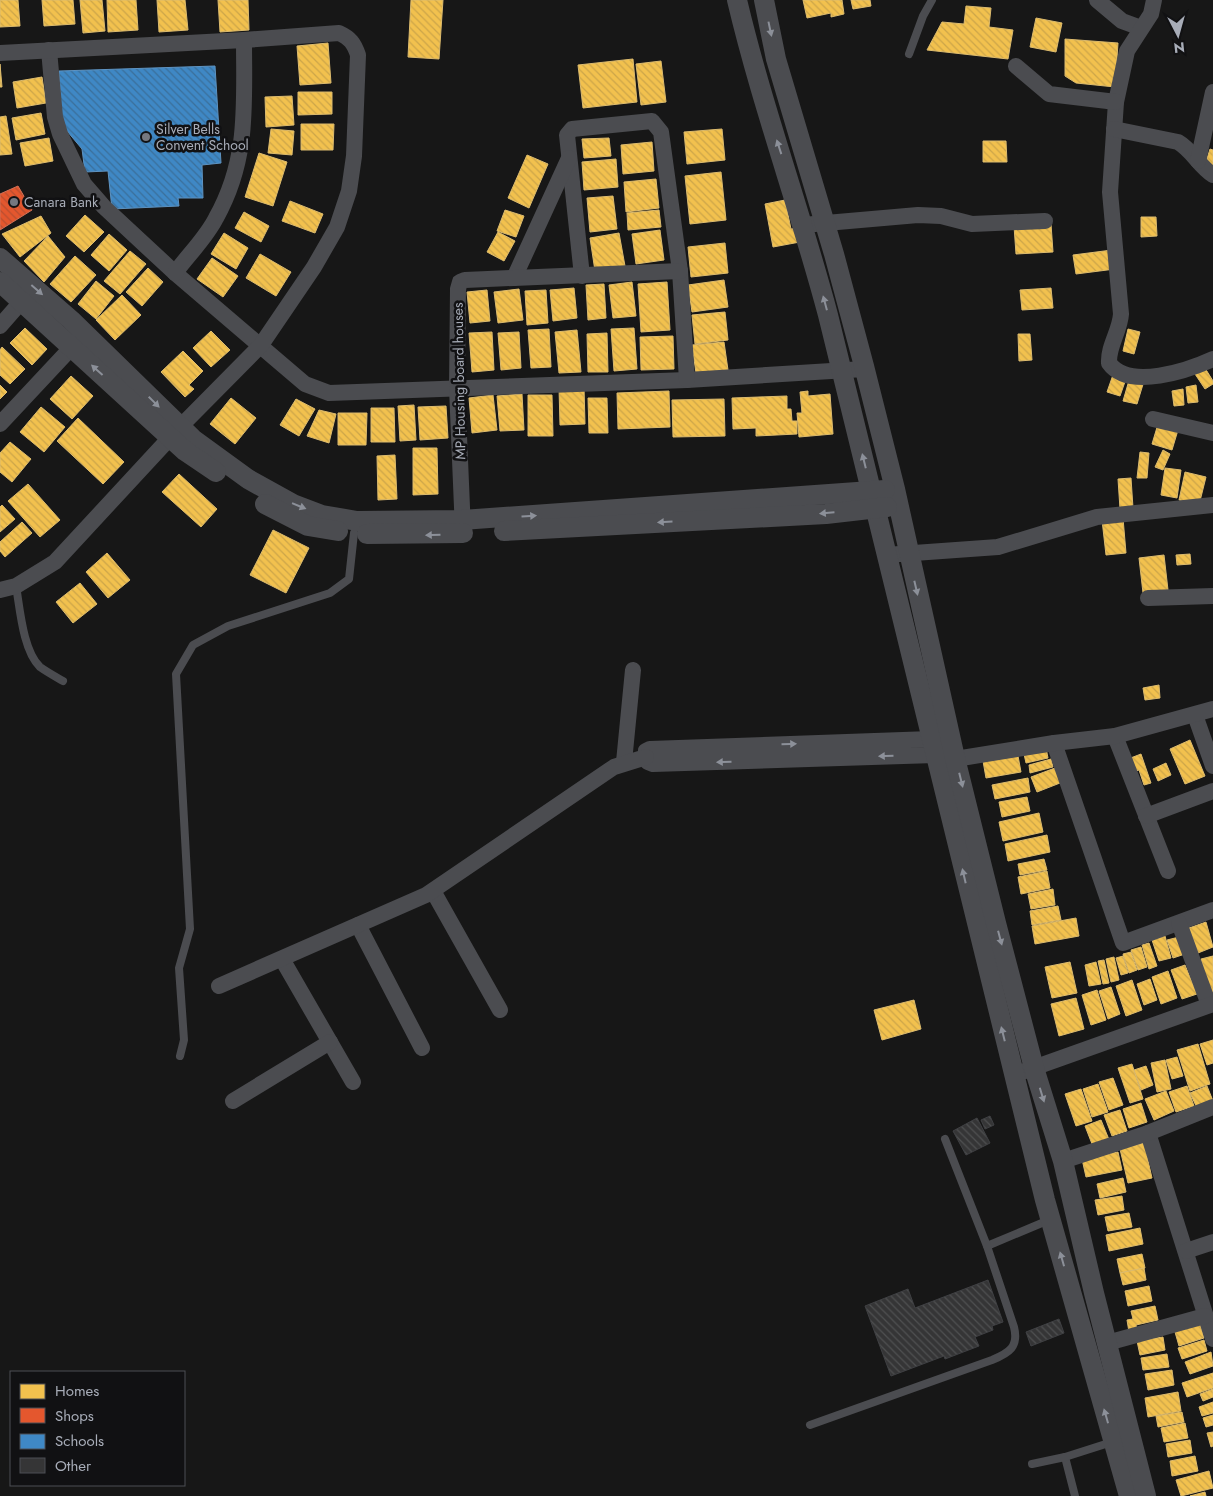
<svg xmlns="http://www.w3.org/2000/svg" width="1213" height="1496" font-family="Jost,sans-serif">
<defs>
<pattern id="homes-back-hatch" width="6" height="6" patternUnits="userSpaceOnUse" patternTransform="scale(1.25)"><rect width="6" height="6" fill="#f2c14e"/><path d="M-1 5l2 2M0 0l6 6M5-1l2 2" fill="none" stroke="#cca549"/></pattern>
<pattern id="shops-back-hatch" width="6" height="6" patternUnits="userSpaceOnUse" patternTransform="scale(1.25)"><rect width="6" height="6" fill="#e4572e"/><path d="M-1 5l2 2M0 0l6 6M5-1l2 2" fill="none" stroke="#b84e30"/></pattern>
<pattern id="schools-back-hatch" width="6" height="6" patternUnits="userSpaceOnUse" patternTransform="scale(1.25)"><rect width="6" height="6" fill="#3f88c5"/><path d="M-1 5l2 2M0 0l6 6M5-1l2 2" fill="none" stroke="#3b6f9a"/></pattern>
<pattern id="building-back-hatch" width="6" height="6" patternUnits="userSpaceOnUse" patternTransform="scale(1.25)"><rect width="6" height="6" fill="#353536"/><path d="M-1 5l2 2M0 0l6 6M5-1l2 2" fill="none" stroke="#4f5051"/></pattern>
</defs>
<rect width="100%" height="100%" fill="#171717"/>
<g fill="url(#homes-back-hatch)" stroke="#dcbb6e">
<path d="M0,0H18L20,26L0,27Z"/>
<path d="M42,0H73L75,24L44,26Z"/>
<path d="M80,0H102L105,31L83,33Z"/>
<path d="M107,0H136L138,30L108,32Z"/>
<path d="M157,0H185L188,30L159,32Z"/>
<path d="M218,0H248L249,30L220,32Z"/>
<path d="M411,0H443L439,59L408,57Z"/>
<path d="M803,0H842L844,14L831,17V13L807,18Z"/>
<path d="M851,0H870L871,6L853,9Z"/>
<path d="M966,6L991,8L989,27L1013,30L1008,59L927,50L942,22L964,24Z"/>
<path d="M1036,18L1062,23L1056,52L1030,47Z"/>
<path d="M1065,39L1118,43L1115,87L1076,83L1065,76Z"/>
<path d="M328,43L331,83L300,85L297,46Z"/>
<path d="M633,59L637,102L583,108L578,65Z"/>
<path d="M661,61L666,102L641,105L636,64Z"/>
<path d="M0,64L2,87H0Z"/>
<path d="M42,77L46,103L17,108L13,82Z"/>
<path d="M298,92H332V114L298,115Z"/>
<path d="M292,96L294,125L266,127L265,97Z"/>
<path d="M41,113L45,134L16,140L12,118Z"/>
<path d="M6,116L12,154L0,155V117Z"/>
<path d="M301,124H334L333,150H301Z"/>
<path d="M271,129L294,131L292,155L268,153Z"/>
<path d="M722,129L725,160L687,164L684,132Z"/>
<path d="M49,138L53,161L25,166L20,143Z"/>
<path d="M609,138L611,156L584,158L582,139Z"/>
<path d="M983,141H1006L1007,162H983Z"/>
<path d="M652,142L654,171L623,174L621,145Z"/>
<path d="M1210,149L1213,150V169L1205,165Z"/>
<path d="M259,153L287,162L273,206L245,197Z"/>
<path d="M527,155L548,164L529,208L508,198Z"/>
<path d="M616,159L618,187L584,190L582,162Z"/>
<path d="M721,172L726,220L690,224L685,176Z"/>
<path d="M656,179L659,208L626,212L624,182Z"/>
<path d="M613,196L617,229L590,232L587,198Z"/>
<path d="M785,200L791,229L798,228L800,242L773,247L765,204Z"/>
<path d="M290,201L323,214L315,233L282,221Z"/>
<path d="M505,210L524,216L516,237L497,231Z"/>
<path d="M659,210L661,227L628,230L627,213Z"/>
<path d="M244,212L269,226L261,242L235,228Z"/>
<path d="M85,215L104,232L84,252L66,236Z"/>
<path d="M41,216L51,233L20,257L2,234Z"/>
<path d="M1141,217H1156L1157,236L1141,237Z"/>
<path d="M1051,224L1053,252L1016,254L1014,226Z"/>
<path d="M660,230L664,260L636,264L632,234Z"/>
<path d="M498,232L515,241L504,261L487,252Z"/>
<path d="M224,233L248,248L236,269L211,254Z"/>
<path d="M619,233L625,266L595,271L590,238Z"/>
<path d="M109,234L127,250L109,271L91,255Z"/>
<path d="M48,236L65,257L44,282L24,261Z"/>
<path d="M725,243L728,273L691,277L688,247Z"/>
<path d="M1112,250L1115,269L1076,274L1073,255Z"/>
<path d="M130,251L146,264L120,294L104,281Z"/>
<path d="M260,254L291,272L276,296L246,278Z"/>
<path d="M75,256L96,275L71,302L50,284Z"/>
<path d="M212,258L238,276L223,297L197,279Z"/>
<path d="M148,268L163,282L142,306L126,292Z"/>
<path d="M724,280L728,307L692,312L688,285Z"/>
<path d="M96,281L114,296L96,319L78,304Z"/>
<path d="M632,282L636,316L613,318L609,285Z"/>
<path d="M667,282L670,330L641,332L638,284Z"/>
<path d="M604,284L606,318L588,320L586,285Z"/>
<path d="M574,288L577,318L553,321L550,290Z"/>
<path d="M1051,288L1053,308L1022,310L1020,290Z"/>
<path d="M519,289L523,320L498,323L494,292Z"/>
<path d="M487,290L490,321L470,323L467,292Z"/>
<path d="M546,290L548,323L527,325L525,291Z"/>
<path d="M122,295L141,315L115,340L96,320Z"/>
<path d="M725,312L728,340L695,344L692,315Z"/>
<path d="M25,328L47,349L32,365L10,343Z"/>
<path d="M634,328L637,369L614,371L611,329Z"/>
<path d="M549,329L551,367L531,368L528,330Z"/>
<path d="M1128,329L1140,332L1134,354L1123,351Z"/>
<path d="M577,330L581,372L559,373L555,332Z"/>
<path d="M211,331L230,350L211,367L193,348Z"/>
<path d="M492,332L494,370L472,372L469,333Z"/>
<path d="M519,332L521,368L501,370L498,333Z"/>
<path d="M607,333L608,372H588L587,334Z"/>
<path d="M1018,334H1030L1032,360L1019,361Z"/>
<path d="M673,336L674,369L641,370L640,337Z"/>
<path d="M724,342L728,370L696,373L692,345Z"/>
<path d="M2,347L25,369L10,384L0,375V350Z"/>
<path d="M183,351L203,371L189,385L194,389L185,397L161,372Z"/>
<path d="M1205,368L1213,381V384L1205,389L1195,374Z"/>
<path d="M1114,372L1127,376L1120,396L1107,392Z"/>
<path d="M71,376L93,396L72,419L50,399Z"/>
<path d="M1130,377L1144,381L1137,404L1123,401Z"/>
<path d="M0,385L7,392L0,399Z"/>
<path d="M1196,385L1198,402L1188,403L1186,387Z"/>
<path d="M584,387L585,424L560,425L559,388Z"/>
<path d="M1183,389L1184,405L1174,406L1172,391Z"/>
<path d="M669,391L670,427L618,429L617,393Z"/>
<path d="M808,391V396L830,394L833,434L799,437L797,413H802L800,392Z"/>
<path d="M522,394L524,430L500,431L497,396Z"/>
<path d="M493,395L497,430L472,433L469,398Z"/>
<path d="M528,395H552L553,436H528Z"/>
<path d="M787,396V409H791L792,421H797V434L756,436V428L733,429L732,398Z"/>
<path d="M231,398L256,418L235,444L210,424Z"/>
<path d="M588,398H607L608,433H589Z"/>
<path d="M296,399L315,409L299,436L280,425Z"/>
<path d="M724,399L725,436L673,437L672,400Z"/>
<path d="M414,405L416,440L400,441L398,406Z"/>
<path d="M446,406L448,438L420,440L418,407Z"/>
<path d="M41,407L65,427L44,452L20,432Z"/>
<path d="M371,408H394L395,442H371Z"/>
<path d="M319,410L336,414L329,443L307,436Z"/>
<path d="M338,413H367L366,445H338Z"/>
<path d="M78,418L124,462L103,484L57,441Z"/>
<path d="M1158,424L1178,430L1172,450L1152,444Z"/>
<path d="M10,442L31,459L12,482L0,472V453Z"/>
<path d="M413,448H437L438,494L413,495Z"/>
<path d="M1163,450L1170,454L1163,470L1155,467Z"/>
<path d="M1140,452L1149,453L1147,478H1137Z"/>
<path d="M395,455L397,499L378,500L377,456Z"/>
<path d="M1165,468L1181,470L1177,498L1161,495Z"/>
<path d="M1185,472L1206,477L1199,505L1179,500Z"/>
<path d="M179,474L217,509L201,527L162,492Z"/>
<path d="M1131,478L1133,508L1120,509L1118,479Z"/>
<path d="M28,484L60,520L40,537L8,501Z"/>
<path d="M2,505L15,519L0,532V507Z"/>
<path d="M1123,518L1126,553L1106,555L1102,520Z"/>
<path d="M22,522L32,533L5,557L0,551V542Z"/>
<path d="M273,530L309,548L286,593L250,575Z"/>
<path d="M107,553L130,580L108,598L86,572Z"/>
<path d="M1190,554L1191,564L1177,565L1176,555Z"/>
<path d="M1164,555L1168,590L1143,593L1139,558Z"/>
<path d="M80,583L97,604L73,623L56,602Z"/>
<path d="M1159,685L1160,698L1145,700L1143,688Z"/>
<path d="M1190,740L1205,776L1185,784L1170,749Z"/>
<path d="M1046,748L1048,758L1026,763L1024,754Z"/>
<path d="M1141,754L1151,783L1144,785L1139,770L1133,772L1128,759Z"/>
<path d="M1018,756L1021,772L986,778L983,761Z"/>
<path d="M1051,759L1053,767L1030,773L1029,765Z"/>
<path d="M1166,763L1171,775L1158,781L1153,769Z"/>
<path d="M1055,768L1060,783L1037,792L1031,777Z"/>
<path d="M1028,778L1030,792L995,799L992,785Z"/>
<path d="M1027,797L1030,811L1002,817L999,802Z"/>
<path d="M1039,813L1043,832L1003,841L999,822Z"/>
<path d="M1047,835L1050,852L1008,861L1005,844Z"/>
<path d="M1044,859L1047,870L1020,875L1018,864Z"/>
<path d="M1047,871L1050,888L1021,894L1018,877Z"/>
<path d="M1053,889L1055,905L1031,909L1028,894Z"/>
<path d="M1058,906L1061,920L1032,925L1030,911Z"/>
<path d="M1076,918L1079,936L1035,944L1032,926Z"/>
<path d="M1206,922L1213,947L1198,953L1189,928Z"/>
<path d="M1165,936L1171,958L1159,961L1152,940Z"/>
<path d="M1179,937L1185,954L1173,958L1167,940Z"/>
<path d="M1149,943L1157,966L1149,969L1142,945Z"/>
<path d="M1141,947L1147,967L1138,970L1131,950Z"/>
<path d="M1131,952L1137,970L1129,973L1123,954Z"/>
<path d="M1123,956L1128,973L1121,975L1116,958Z"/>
<path d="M1213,956V992L1210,993L1201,959Z"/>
<path d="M1114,957L1119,980L1111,982L1106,959Z"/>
<path d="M1104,960L1109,983L1103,984L1098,961Z"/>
<path d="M1070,962L1077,993L1052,998L1045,967Z"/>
<path d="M1096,962L1101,984L1089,986L1085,965Z"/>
<path d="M1185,965L1197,994L1182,999L1171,970Z"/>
<path d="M1168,971L1177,998L1161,1004L1152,977Z"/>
<path d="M1150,979L1157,1000L1144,1005L1137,984Z"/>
<path d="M1132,980L1142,1010L1126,1016L1116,986Z"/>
<path d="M1111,987L1120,1014L1108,1019L1099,991Z"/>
<path d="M1097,990L1106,1020L1091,1025L1082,995Z"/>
<path d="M1076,998L1084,1029L1059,1036L1051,1004Z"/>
<path d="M914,1000L921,1029L882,1040L874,1010Z"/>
<path d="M1213,1040V1063L1207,1065L1200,1044Z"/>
<path d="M1198,1044L1210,1084L1190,1091L1177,1050Z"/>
<path d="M1177,1057L1183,1076L1172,1079L1166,1060Z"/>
<path d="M1165,1060L1171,1089L1157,1092L1151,1063Z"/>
<path d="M1132,1064L1143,1099L1130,1103L1118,1068Z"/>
<path d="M1146,1066L1153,1085L1141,1090L1134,1070Z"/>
<path d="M1113,1078L1123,1105L1109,1110L1099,1082Z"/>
<path d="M1098,1084L1108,1112L1092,1117L1083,1089Z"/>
<path d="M1187,1086L1194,1106L1176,1112L1169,1092Z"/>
<path d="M1207,1086L1213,1101L1197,1108L1190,1093Z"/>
<path d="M1081,1089L1092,1121L1076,1126L1065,1094Z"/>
<path d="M1166,1091L1174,1111L1154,1120L1145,1099Z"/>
<path d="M1141,1103L1147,1122L1129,1128L1123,1109Z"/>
<path d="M1120,1110L1127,1131L1112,1136L1104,1115Z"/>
<path d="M1101,1120L1110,1142L1094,1149L1085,1126Z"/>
<path d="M1144,1143L1152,1178L1128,1183L1120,1149Z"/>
<path d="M1118,1152L1122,1170L1086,1177L1082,1159Z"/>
<path d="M1123,1178L1126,1192L1100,1198L1097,1184Z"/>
<path d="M1122,1196L1124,1210L1098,1215L1095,1200Z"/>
<path d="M1129,1213L1132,1227L1108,1231L1105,1217Z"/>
<path d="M1140,1228L1143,1244L1109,1251L1106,1235Z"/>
<path d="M1142,1254L1145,1268L1120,1273L1117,1259Z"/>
<path d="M1144,1268L1146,1280L1123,1285L1120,1273Z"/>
<path d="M1149,1286L1152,1301L1128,1306L1125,1291Z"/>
<path d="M1155,1306L1158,1320L1136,1325L1137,1330L1129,1332L1127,1320L1133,1319L1131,1311Z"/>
<path d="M1200,1324L1204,1338L1179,1346L1175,1332Z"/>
<path d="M1163,1337L1165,1350L1140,1355L1137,1341Z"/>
<path d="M1204,1340L1207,1351L1182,1359L1178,1348Z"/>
<path d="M1211,1352L1213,1366L1190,1374L1185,1362Z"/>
<path d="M1167,1354L1169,1367L1143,1370L1141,1358Z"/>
<path d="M1172,1370L1174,1385L1148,1390L1145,1374Z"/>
<path d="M1213,1373V1388L1187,1397L1182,1383Z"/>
<path d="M1213,1389V1397L1203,1401L1200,1394Z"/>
<path d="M1178,1392L1181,1411L1148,1417L1145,1398Z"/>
<path d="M1213,1402V1413L1202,1416L1199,1407Z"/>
<path d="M1182,1412L1184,1422L1158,1427L1156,1416Z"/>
<path d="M1213,1415V1425L1206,1427L1203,1418Z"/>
<path d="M1185,1423L1188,1438L1164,1442L1161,1428Z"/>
<path d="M1213,1432V1446L1211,1447L1207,1433Z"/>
<path d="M1190,1440L1192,1453L1168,1457L1166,1444Z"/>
<path d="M1195,1456L1198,1471L1172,1476L1170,1461Z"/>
<path d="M1209,1471L1213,1488L1181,1496L1176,1480Z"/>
<path d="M1205,1492L1206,1496H1190Z"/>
</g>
<path fill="url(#shops-back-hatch)" stroke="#d27157" d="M18,186L32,210L0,230V194Z"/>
<path fill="url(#schools-back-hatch)" stroke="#5e93c1" d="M215,66L221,163L202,165L203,198H178L179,206L112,209L108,171L85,172L82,149L62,125L59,71Z"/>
<g fill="url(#building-back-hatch)" stroke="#3f4043">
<path d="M990,1116L994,1125L985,1129L981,1120Z"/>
<path d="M977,1118L990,1143L966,1155L953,1131Z"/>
<path d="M988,1280L1003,1322L992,1326L993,1330L975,1337L979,1346L945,1359L944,1356L891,1376L865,1306L908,1289L915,1308Z"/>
<path d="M1059,1319L1064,1333L1031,1346L1026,1332Z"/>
</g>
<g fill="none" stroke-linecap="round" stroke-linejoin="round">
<g stroke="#4b4c50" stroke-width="8">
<path d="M909,54L923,16L932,0"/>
<path d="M16,586C20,609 23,651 40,667C47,672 56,677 63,681"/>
<path d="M180,1056L184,1040L179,968L190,929L176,674L193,645L228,626L330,593L349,579L354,533"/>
<path d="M987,1246L1049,1220"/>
<path d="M810,1425L992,1360C1009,1353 1019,1347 1014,1327L987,1246L945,1139"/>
<path d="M1065,1457L1075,1496"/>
<path d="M1032,1464L1065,1457L1112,1442"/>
</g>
<g stroke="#4b4c50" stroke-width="16">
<path d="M1097,0L1122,21L1141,28"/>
<path d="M1154,0L1151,14L1127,51L1116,102L1110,192L1121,314C1120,331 1108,346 1109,363C1129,391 1189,370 1213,359"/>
<path d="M49,50L55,117L60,134L84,184L104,207L175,273L305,384L329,393L687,380L864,369"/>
<path d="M0,53L244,40L339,33C350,38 354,43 358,55L354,156L349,191L337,227L314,267L261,345L179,428L55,562L16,586L0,590"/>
<path d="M1016,66L1049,94L1116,102"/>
<path d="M1114,129L1178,142C1192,150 1199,166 1213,175"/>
<path d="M1198,161L1213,92"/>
<path d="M803,225L918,215L941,216L972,224L1045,221"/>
<path d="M175,273C188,255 206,238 216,218C249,159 244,105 244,40"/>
<path d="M582,276L567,135L572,129L652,121L661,132L680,271L687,380"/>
<path d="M514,278L569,158"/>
<path d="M0,326L21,302"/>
<path d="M1153,419L1213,433"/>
<path d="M0,424L72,347"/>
<path d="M463,531L457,388L458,289L460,282L465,280L680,271"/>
<path d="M886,555L998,547L1097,517L1213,505"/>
<path d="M1148,598L1213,596"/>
<path d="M1195,715L1213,766"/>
<path d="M1115,736L1168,871"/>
<path d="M931,739L650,749L646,751L648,762L653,764L935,755"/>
<path d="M1054,743L1123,943L1213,910"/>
<path d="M943,761L1054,743L1115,736L1213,709"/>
<path d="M624,762L633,670"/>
<path d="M1146,816L1213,791"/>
<path d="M433,891L500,1010"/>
<path d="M1179,923L1209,1005"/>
<path d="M358,925L422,1048"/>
<path d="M282,959L353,1082"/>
<path d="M219,986L426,895L614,767L646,757"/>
<path d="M1022,1072L1213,1004"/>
<path d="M233,1101L330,1042"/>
<path d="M1148,1133L1213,1339"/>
<path d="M1063,1161L1148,1133L1213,1107"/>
<path d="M1186,1251L1213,1242"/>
<path d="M1107,1343L1205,1316"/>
</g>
<g stroke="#4b4c50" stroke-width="20">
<path d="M737,0C762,106 800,209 828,315L1045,1200L1129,1496"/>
<path d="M764,0L776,59L834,254L864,366L895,489L955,758L996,923L1034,1068L1063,1161L1094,1293L1146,1496"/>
<path d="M0,258L71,320L193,439L248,479L293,504L322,515L357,521L462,520L885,490"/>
<path d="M0,282L185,451L216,472"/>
<path d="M265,504L308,526L338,531"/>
<path d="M504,531L826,514L887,507"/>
<path d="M367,534L463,533"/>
</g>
</g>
<defs><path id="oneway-solid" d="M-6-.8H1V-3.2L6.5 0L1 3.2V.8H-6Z" transform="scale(1.25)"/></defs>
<g fill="#8c9099">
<use href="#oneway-solid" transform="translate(770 29) rotate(78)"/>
<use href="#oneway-solid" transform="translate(779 147) rotate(-108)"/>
<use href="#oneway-solid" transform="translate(37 290) rotate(41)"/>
<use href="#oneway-solid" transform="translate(825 303) rotate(-105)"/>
<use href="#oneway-solid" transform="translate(97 370) rotate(-138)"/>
<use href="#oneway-solid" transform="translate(154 402) rotate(45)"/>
<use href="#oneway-solid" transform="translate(864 461) rotate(-104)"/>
<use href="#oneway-solid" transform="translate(299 506) rotate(22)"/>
<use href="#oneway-solid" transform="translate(827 513) rotate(175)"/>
<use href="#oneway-solid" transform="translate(529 516) rotate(-4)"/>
<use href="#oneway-solid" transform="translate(665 522) rotate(177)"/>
<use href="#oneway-solid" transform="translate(433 535) rotate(178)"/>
<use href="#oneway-solid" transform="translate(916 588) rotate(77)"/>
<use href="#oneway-solid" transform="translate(789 744) rotate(-2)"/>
<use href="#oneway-solid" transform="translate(886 756) rotate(178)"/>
<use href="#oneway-solid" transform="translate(724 762) rotate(178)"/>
<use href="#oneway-solid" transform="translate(961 780) rotate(76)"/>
<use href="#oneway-solid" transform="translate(964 876) rotate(-103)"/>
<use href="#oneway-solid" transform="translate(1000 938) rotate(75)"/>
<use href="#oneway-solid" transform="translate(1003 1034) rotate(-104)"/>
<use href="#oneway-solid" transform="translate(1042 1095) rotate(73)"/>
<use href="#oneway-solid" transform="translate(1062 1259) rotate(-106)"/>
<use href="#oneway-solid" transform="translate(1106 1416) rotate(-106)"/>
</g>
<g fill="#757880" stroke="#111113" stroke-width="2">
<circle cx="146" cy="137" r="5"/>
<circle cx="14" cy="202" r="5"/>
</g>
<g text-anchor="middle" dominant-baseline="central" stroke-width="5" stroke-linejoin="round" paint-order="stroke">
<g font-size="14" fill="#a8adb8" stroke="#111113" text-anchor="start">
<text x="156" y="129">Silver Bells<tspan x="156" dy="16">Convent School</tspan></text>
<text x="24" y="202">Canara Bank</text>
</g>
<g font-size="14" fill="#a8adb8" stroke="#111113">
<text transform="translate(459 381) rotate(-91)">MP Housing board houses</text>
</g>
</g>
<rect x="10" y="1371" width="175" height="115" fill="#111113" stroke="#4d4f55"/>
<rect x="20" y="1384" width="25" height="15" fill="#f2c14e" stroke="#4d4f55"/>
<text x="55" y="1396" font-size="15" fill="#a8adb8">Homes</text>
<rect x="20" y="1408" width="25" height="15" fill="#e4572e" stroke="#4d4f55"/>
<text x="55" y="1421" font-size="15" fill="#a8adb8">Shops</text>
<rect x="20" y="1434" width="25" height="15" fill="#3f88c5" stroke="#4d4f55"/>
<text x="55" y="1446" font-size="15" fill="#a8adb8">Schools</text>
<rect x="20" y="1458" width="25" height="15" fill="#353536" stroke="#4d4f55"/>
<text x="55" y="1471" font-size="15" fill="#a8adb8">Other</text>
<g transform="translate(1178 35) rotate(174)" stroke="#111113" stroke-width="4" paint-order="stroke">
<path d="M0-4L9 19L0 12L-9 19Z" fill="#a8adb8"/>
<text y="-8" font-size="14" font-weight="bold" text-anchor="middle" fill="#a8adb8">N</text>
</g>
</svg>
